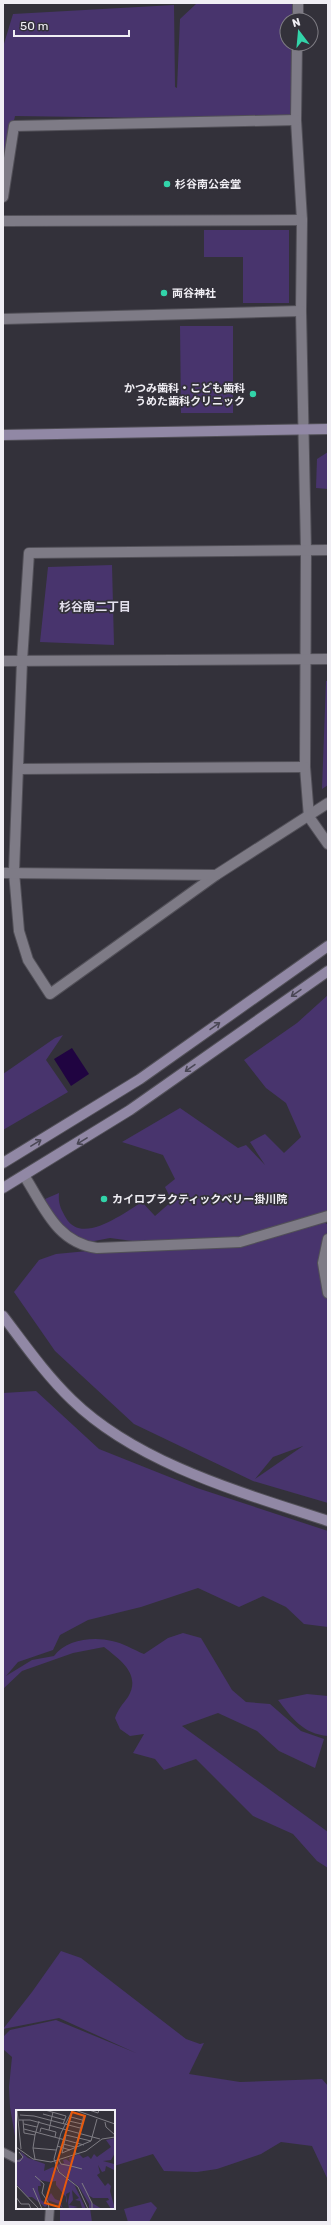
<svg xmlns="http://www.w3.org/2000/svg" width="331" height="2225" font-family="Rubik,'Noto Sans JP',sans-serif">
<rect width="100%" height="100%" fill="#33313a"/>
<g fill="#48346d" fill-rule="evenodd">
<path d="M292,3V20H287V44H291V120L15,116L3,172V47L13,14L174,5L175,87L177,88L180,19L196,4Z"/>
<path d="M204,230H289V303H243V257H204Z"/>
<path d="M180,326H233V413H181Z"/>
<path d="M328,452V489L316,488L317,459Z"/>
<path d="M112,565L114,645L40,642L48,567Z"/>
<path d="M326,681H328V785L322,789Z"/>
<path d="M328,995V1217L321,1219L328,1225V1503L253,1481L134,1424L55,1351L14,1292L39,1260L56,1254L140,1246L206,1249L243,1240L163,1245L110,1238L89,1242L70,1238L53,1221L45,1199L59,1193C58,1204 61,1209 66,1218C82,1246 125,1212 142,1202L155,1216L172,1201L165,1187L175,1179L163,1155L122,1142L180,1108L238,1148L246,1145L265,1165L250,1142L265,1134L284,1153L301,1137L286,1103L266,1088L244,1060L297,1023ZM303,1446L255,1479L273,1457Z"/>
<path d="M63,1035L46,1060L68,1092L3,1130V1074L55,1038Z"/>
<path d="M36,1391L99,1449L197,1488L328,1531V1627L304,1624L286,1607L263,1596L239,1607L198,1588L141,1607L88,1620L60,1635L53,1650L18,1662L6,1676L32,1660L54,1656C65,1640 93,1636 112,1641C123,1643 134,1650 144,1654L168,1638L183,1633L201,1638L232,1690L246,1702L270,1704L301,1731L324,1739L315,1768L279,1751L257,1731L218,1713L182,1726L328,1832V1868L317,1861L293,1834L253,1816L196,1759L164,1770L155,1759L133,1753L144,1734L130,1736L120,1729L115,1718C118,1709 123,1704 128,1697C142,1674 119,1659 104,1647L73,1653L22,1671L3,1689V1393Z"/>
<path d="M307,1694L328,1696V1736C303,1734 292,1718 278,1700Z"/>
<path d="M61,1951L81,1958L186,2039L200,2044L204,2043L189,2074L240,2082L322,2079L328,2086V2180L312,2146L281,2142L261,2154L217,2169L197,2172L164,2171L153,2154L114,2166V2111H17V2148L10,2107L9,2087L12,2057L3,2049V2037L10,2030L56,2020L136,2053L59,2018L3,2029L32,1992Z"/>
<path d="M151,2202L157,2208L149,2222H128L124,2209Z"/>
<path d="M60,2208H90L92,2222H60Z"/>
</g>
<path fill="#200441" d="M72,1048L89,1074L71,1086L54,1059Z"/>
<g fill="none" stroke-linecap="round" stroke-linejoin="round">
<g stroke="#525058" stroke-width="10">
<g id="lane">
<path d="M3,2152L17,2159"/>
<path d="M49,2222L50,2208"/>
</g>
</g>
<g stroke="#525058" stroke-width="12">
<g id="street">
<path d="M298,20V3"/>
<path d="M297,44L296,120L302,220L301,311L306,551L305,767L309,817L328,844"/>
<path d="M3,197L14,126L296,120"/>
<path d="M3,221L302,220"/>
<path d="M3,319L301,311"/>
<path d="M328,550L29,553L22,661L14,872L19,931L28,960L50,994L216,875L328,803"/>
<path d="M3,661L328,659"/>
<path d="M19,769L305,767"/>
<path d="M3,873L216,875"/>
<path d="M25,1177C44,1207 57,1243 97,1248L240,1242L328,1216"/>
<path d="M328,1239L323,1263L328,1293"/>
</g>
</g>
<g stroke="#525058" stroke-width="12">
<g id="secondary">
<path d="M3,435L328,429"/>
<path d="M3,1163L140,1079L328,946"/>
<path d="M3,1188L130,1110L328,971"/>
<path d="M3,1316C25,1345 46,1375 72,1400C138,1464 243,1493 328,1521"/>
</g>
</g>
<use href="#lane" stroke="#7e7b86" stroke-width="8"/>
<use href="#street" stroke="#7e7b86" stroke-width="10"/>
<use href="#secondary" stroke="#9188a5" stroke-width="10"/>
</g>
<defs><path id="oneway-shaft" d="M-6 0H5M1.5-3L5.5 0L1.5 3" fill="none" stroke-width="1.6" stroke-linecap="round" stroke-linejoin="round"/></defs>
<g stroke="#4a4755">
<use href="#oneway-shaft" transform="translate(296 993) rotate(145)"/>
<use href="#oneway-shaft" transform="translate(215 1026) rotate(-35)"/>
<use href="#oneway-shaft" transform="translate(190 1068) rotate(145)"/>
<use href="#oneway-shaft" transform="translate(82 1141) rotate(148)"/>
<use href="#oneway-shaft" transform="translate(36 1143) rotate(-31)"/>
</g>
<g fill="#32d4a9" stroke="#33313a" stroke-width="1.5">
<circle cx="167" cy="184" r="4"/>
<circle cx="164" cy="293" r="4"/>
<circle cx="253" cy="394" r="4"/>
<circle cx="104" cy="1199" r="4"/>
</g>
<g text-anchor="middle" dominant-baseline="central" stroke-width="3.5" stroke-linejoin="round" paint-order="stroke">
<g font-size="11" font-weight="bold" fill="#f0eef4" stroke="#33313a" text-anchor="start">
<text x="175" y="184">杉谷南公会堂</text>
<text x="172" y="293">両谷神社</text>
<text x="245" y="388" text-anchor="end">かつみ歯科・こども歯科<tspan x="245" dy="13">うめた歯科クリニック</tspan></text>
<text x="112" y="1199">カイロプラクティックベリー掛川院</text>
</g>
<g font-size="12" font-weight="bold" fill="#e3e0ec" stroke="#33313a">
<text x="95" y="607">杉谷南二丁目</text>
</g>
</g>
<g transform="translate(16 2110)">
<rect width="99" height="99" fill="#33313a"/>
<path d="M99,28V43L95,50L87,51L98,54V60L90,56L89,61L86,62L82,55L84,63L81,65L89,76L92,73L95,76L94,81L99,99H95L90,91L93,90L92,88H77L72,85L76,93L86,99H73V94L63,77L44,62L41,55L48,53L47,50L50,49L54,52L53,48L63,44L67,48L72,46L75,49L78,44L81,47L95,37L90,30ZM4,41L12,48L29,54L28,61L37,57L58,74L70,99L66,98L64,91L59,90L63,88L56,80L57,90L53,95L62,97L53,99L52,92L54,82L50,84L51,91L50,93V87L40,75V71L33,72L24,70L25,76H22V80L25,90L32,95L29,97L16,87H12L0,74V51L7,47ZM35,83L39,89L44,91L47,99L43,94L31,90Z" fill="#48346d"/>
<path fill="none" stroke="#7f7d84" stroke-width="1" d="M1,0L5,39M29,0L50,6L47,14M59,0L99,14M73,0L82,3L83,0M56,1L45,23L38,49L43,62L62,77L72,99M27,4L49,10M4,5L18,6L64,18M3,10H14L84,29M7,10L8,23L19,25L23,11M53,11L66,14M89,12L90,17L99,25M8,14L21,17M51,15L55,7L66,10M8,19L68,35M33,20L37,2M24,22L25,18L40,22L39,27M75,31L50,25L46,43L75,31L81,9M47,34L59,37M41,36L54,40M0,37L17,49L35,52L70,41L86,29L99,27M17,38L19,25M60,44L59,39L68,5M19,49L17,38L40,40M43,50L45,54L55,56M0,51H4L7,47L3,42M19,66L28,74L26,83L32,92L33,99M51,68L55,56L66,59M66,73L76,93V99M0,75L23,99M17,78L26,99M0,87L5,94H13L15,99"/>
<path fill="#e8590c" fill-opacity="0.15" stroke="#e8590c" stroke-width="2" d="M56,2L69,6L43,97L29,93Z"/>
<rect width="99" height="99" fill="none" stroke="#f0eef4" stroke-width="2"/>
</g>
<rect width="331" height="2225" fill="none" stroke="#f0eef4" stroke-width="8"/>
<g transform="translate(299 32) rotate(344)"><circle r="19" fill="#33313a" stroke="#7f7d84"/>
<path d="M0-3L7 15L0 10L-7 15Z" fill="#32d4a9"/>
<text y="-6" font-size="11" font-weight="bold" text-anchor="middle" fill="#f0eef4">N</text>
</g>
<path d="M14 30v6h115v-6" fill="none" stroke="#f0eef4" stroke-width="2"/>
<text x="20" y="30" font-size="12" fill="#f0eef4" stroke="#33313a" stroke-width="3" paint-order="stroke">50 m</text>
</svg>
